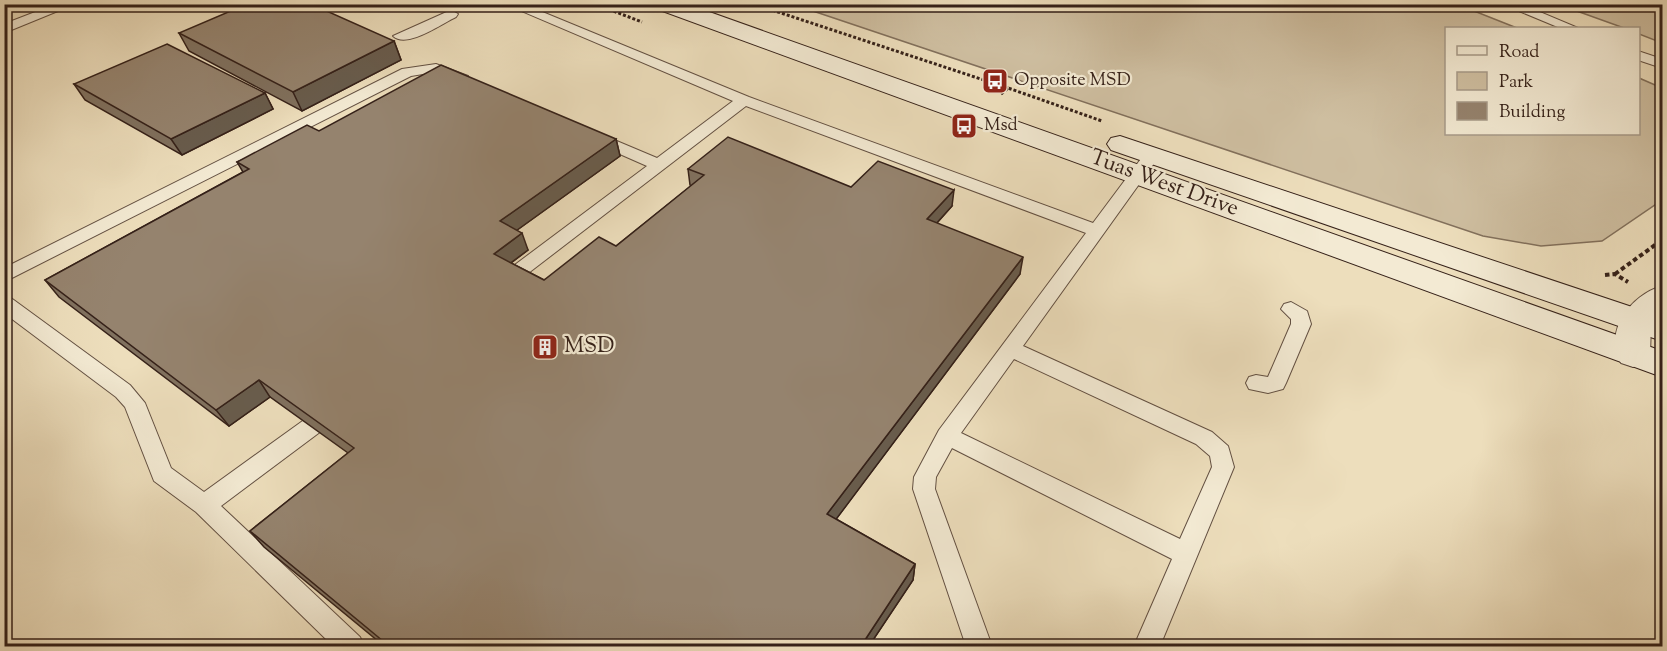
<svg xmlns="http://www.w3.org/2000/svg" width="1667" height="651" font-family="'Sorts Mill Goudy',serif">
<rect width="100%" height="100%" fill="#eddebc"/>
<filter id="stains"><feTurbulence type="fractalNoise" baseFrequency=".00333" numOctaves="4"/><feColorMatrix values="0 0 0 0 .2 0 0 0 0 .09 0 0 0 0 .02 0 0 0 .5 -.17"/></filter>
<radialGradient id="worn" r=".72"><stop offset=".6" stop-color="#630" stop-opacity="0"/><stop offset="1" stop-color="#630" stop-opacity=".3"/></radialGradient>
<g fill="#cebea0" stroke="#82705c" stroke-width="1.5">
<path d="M795,5H1459L1517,28H1446V134H1638L1639,78L1662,88V200L1602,241L1541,246L1483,236Z"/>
<path d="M1560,5H1662V43L1639,34L1638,28H1624Z"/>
</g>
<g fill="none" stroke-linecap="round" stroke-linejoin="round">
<g stroke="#635042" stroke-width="2">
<g id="service">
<path d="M56,4H75L4,33V24Z"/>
<path d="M505,4H523L749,97L1093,223L1146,152H1158L1160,155L1023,346L1212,432L1228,446L1234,467L1160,646H1134L1172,559L952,448L936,477L935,489L992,646H966L913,489L914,477L939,430L1086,233L746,106L518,281H504L502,277L504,273L647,166L588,140L586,137L588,134H600L657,158L733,101ZM1014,359L1196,444L1210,456L1212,467L1180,539L961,433Z"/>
<path d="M1502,4H1521L1578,28H1560Z"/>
<path d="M451,10L458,14L456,17C441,24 407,49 393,36Z"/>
<path d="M1638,51L1662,59V68L1638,60Z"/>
<path d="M436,64L468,76L461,80L435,72L411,76L4,282V268L402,69Z"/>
<path d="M4,296L11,298L130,385L145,403L171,468L204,492L304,420L312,417L320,420L323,426L320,432L221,506L360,637L364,646H333L196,512L154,481L125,407L116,397L4,313Z"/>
<path d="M1291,302L1307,311L1311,324L1286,383L1283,389L1268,393L1249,389L1246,383L1249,377L1256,375L1268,377L1291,324V319L1281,309L1284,304Z"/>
</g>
</g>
<g stroke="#635042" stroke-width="2">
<path id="tertiary" d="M1662,286V314L1651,324L1650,354L1645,363L1633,367L1621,363C1603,331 1631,295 1662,286Z"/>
</g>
<g stroke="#352119" stroke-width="2">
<g id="secondary">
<path d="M655,4H687L1662,351V377L657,9Z"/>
<path d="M1120,136L1662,317V341L1111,150L1107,144L1111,138Z"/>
</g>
</g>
<g stroke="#352119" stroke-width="3" stroke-dasharray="3 2" stroke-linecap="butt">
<path d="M595,4L642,22"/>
<path d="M763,7L1008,88"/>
<path d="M1001,94L1008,88L1102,121"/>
</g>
<g stroke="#352119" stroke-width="4" stroke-dasharray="4.5 3" stroke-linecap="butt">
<path d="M1615,274L1662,240"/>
<path d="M1605,275L1615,274L1628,282"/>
</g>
<use href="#service" fill="#f3ead3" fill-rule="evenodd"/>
<use href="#tertiary" fill="#f3ead3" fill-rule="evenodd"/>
<use href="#secondary" fill="#f3ead3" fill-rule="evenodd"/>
</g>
<g fill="#80715f" stroke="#352119" stroke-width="1.5">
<path d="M179,33L394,41L401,60L302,111L189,51Z"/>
<path d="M74,84L265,93L273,109L182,155L85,100Z"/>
<path d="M319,131L616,139L620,156L517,230L528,250L511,263L544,280L616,246L691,186L690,185L688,169L851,187L952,206L937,223L1020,274L836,519L915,564L913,580L869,646H384L264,547L250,531L348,453L270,397L229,426L59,297L45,280L243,172L237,162Z"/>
</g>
<g fill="#685c4d" stroke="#352119" stroke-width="1.5">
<path d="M4,4H25L4,12Z"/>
<path d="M394,41L401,60L302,111L293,92Z"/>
<path d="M265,93L273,109L182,155L171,139Z"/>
<path d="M616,139L620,156L506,238L500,221Z"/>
<path d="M954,190L952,206L925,236L927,219Z"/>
<path d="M522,233L528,250L500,271L494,254Z"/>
<path d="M1023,257L1020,274L828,530L827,514Z"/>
<path d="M259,380L270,397L229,426L216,410Z"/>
<path d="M915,564L913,580L869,646H861Z"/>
</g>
<g fill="#95836e" stroke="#352119" stroke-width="1.5">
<path d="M247,4H311L394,41L293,92L179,33Z"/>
<path d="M167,44L265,93L171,139L74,84Z"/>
<path d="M441,65L616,139L500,221L522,233L494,254L544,280L599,237L616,246L704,175L688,169L728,137L851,187L878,161L954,190L927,219L1023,257L827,514L915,564L861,646H389L250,531L354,448L259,380L216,410L45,280L249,169L237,162L307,125L319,131Z"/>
</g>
<defs>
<g id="bus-square" transform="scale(1.35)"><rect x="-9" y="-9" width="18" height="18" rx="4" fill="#8f2418" stroke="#f3ead3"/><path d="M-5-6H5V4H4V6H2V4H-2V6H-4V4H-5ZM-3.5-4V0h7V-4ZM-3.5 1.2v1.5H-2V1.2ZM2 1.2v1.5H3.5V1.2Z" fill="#fff"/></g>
<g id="building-square" transform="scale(1.35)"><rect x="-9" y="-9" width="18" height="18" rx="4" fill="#8f2418" stroke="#f3ead3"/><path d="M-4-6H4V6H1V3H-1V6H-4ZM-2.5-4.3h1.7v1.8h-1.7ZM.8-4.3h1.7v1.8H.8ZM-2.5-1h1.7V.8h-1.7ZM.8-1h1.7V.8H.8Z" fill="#fff"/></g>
</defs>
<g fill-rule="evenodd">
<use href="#bus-square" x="995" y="81"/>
<use href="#bus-square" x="964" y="126"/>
<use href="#building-square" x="545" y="347"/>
</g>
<g text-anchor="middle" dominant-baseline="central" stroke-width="4.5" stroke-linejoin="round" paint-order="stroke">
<g font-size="18" fill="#352119" stroke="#f3ead3" text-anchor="start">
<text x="1014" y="81">Opposite MSD</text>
<text x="984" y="126">Msd</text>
</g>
<g font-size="22" fill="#352119" stroke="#f3ead3">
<text transform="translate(1164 184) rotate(20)">Tuas West Drive</text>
</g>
<g font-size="22" fill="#352119" stroke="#f3ead3" text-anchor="start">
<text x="564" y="347">MSD</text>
</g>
</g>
<rect width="1667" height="651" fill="none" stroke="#eddebc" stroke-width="24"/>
<rect x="6" y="6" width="1655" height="639" fill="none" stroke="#352119" stroke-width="3"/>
<rect x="12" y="12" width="1643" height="627" fill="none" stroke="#352119" stroke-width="1.5"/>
<rect x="1445" y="27" width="195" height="108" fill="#f3ead3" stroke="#a79a89" stroke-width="1.5"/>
<rect x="1457" y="46" width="30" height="9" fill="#f3ead3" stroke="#a79a89" stroke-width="1.5"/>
<text x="1499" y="57" font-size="18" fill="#352119">Road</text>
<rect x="1457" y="72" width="30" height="18" fill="#cebea0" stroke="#a79a89" stroke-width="1.5"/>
<text x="1499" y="87" font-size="18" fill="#352119">Park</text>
<rect x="1457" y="102" width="30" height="18" fill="#95836e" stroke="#a79a89" stroke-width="1.5"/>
<text x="1499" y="117" font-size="18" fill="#352119">Building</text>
<rect width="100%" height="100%" filter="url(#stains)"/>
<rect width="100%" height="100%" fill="url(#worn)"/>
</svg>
